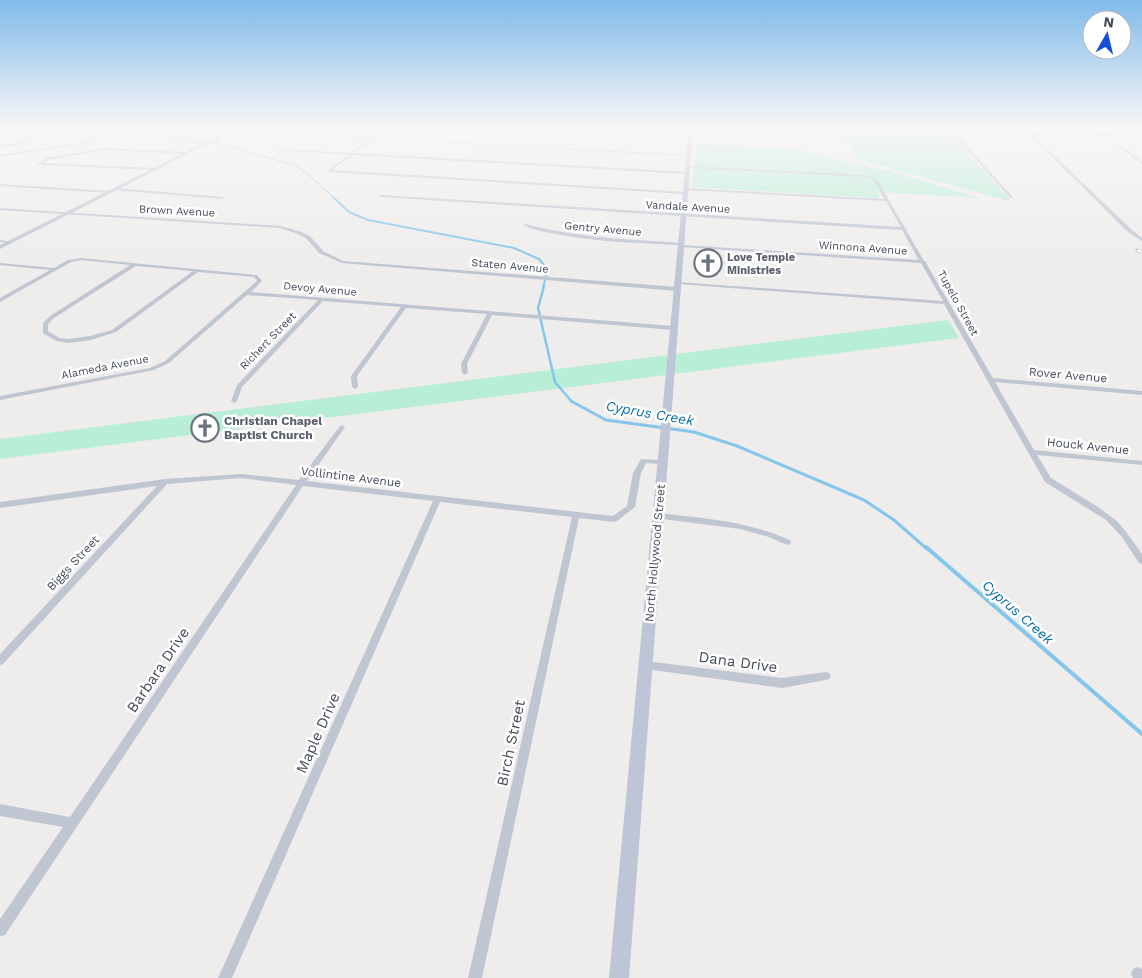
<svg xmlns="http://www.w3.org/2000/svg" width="1142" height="978" font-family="'Work Sans',sans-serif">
<rect width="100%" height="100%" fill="#efecec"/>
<g fill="#b8eed6">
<path d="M837,128H944L1012,202L858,159Z"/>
<path d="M697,144L787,148L907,176L979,198L878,192L880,198L692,187Z"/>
<path d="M948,320L959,338L0,459V439Z"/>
</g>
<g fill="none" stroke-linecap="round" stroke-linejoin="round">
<path stroke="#85c6ec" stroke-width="1" d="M0,156L121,137L216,143L294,165L307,173L334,198"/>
<path stroke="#85c6ec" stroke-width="2" d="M333,197L349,212L368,220L514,248L539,259L548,270L543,287"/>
<path stroke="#85c6ec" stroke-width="2.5" d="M544,286L538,308L555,382L572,402"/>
<path stroke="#85c6ec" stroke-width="3" d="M571,401L606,420L694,432L737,446L864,500L894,520L927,549"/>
<path stroke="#85c6ec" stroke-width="4" d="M926,547L1142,734"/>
<g fill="#bfc6d2" fill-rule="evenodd">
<path d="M57,128H61L13,146L0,147V145L12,144Z"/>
<path d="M385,128H388L376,138L690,155L688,156L374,139L355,153L687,172L689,173L687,174L353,155L332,170L685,192L687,193L685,194L329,172L328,170L349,155L278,150L280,149L351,153L370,139L229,131L231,130L372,137Z"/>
<path d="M476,128H497L692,139L690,140Z"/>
<path d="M947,128H950L1012,196V198H1010Z"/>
<path d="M967,128L1016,129L1032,134L1053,131L1142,136V138L1053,133L1034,136L1132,230L1142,238V241L1128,232L1031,136L1016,131Z"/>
<path d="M104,148L187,152L189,153L187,154L104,150L48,160L43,163L156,168L155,170L39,165L37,164L47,158Z"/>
<path d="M687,166L864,175L876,178L905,228L907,229L906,230L924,261L927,262L926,263L993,378L1142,391V395L995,382L1034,450L1142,461V465L1037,455L1051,478L1098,507L1117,521L1127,533L1142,554V564L1139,563L1122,537L1106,520L1045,482L944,304L678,284L676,283L678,282L943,301L921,263L681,247H679V245C638,243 597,242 556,234C545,232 533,230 523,225L525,224C578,238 627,239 681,243H683V245L919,260L902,230L381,197L379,196L381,195L901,227L886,201L685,190L683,189L685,188L884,199L874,180L864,177L686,168Z"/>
<path d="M0,184L110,191L112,192L110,193L0,186Z"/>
<path d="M115,188L222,197L224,198L222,199L114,190Z"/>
<path d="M0,208L280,226L299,231L310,236L323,251L343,261L677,287L680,289L677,291L342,263L319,253L306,238L295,233L280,228L0,210Z"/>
<path d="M0,240L13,242L11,243L0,242Z"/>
<path d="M81,258L257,275L262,281L251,292L673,326L676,328L673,330L492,315L467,364L468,373L465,375L462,373L461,364L487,314L406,308L357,376L358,387L355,389L352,387L351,376L401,307L323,301L242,387L237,401L234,403L231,401L237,385L318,300L247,295L169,363L154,370L0,400V396L150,368L165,361L257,281L254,277L198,272L116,332L91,340L68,343L56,341L43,333V323L50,316L130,265L81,260L71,262L0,302V298L50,270L0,265V263L54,268L68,260ZM136,266L193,271L112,330L90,336L68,339L59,338L48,331V324L54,318Z"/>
<path d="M342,425L345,427L307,481L613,516L627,506L633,473L641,459L662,460L666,462L662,464L646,463L641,473L635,507L617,521L614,522L579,518L482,978H468L572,517L440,502L232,978H218L433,501L303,486L5,935L0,936V919L63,827L0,816V804L70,817L296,485L241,478L167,484L3,664L0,665V654L157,486L0,508V502L165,479L241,474L299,480L340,426Z"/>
<path d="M658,513C703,518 748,521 790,540L791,542L790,544L787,545L769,537L740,529L655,518L654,516L655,514Z"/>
<path d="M646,661L782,678L826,672L829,673L831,676L829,679L826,680L782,688L646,669L643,668L641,665L643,662Z"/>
<path d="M1138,967L1142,969V978H1133L1131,974L1133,969Z"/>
</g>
<path fill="#bfc6d2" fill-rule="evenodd" d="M234,128H239L0,249V245Z"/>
<path fill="#bec5d6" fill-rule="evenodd" d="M689,128H693L629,978H609Z"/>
<g stroke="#aeb0b7" stroke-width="2">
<path id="rail-far1" d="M1115,142L1142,163"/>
</g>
<g stroke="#aeb0b7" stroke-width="3">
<path id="rail" d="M1137,250L1142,252"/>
</g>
<use href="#rail-far1" stroke="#fff" stroke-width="1" stroke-dasharray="4.5" stroke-linecap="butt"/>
<use href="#rail" stroke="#fff" stroke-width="2" stroke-dasharray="5.5" stroke-linecap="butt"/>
</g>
<linearGradient id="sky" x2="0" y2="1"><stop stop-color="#80bbea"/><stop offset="0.48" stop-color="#f8f6f6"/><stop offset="1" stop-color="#f8f6f6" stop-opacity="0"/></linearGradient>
<rect width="1142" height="265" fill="url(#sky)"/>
<defs>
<g id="church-ring" transform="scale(1.4375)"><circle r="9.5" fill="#fff" stroke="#6b7280" stroke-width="1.5"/><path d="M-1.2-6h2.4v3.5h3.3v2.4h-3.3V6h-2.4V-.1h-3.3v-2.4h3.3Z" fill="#6b7280"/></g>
</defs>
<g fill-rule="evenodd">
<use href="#church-ring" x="708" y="263"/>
<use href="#church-ring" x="205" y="428"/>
</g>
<g text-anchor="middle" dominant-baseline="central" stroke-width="5" stroke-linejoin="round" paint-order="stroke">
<g font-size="11" fill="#444c59" stroke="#fff">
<text transform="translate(688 207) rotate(3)">Vandale Avenue</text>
<text transform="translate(177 211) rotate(3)">Brown Avenue</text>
<text transform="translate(603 229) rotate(5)">Gentry Avenue</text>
<text transform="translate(863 248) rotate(4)">Winnona Avenue</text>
<text transform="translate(510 266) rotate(5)">Staten Avenue</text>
<text transform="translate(320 289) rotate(5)">Devoy Avenue</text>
<text transform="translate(958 303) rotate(61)">Tupelo Street</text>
<text transform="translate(268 341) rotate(-46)">Richert Street</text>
<text transform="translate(105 367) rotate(-11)">Alameda Avenue</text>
</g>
<g font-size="11" font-weight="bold" fill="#5b616d" stroke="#fff" text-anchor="start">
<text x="727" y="257">Love Temple<tspan x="727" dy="13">Ministries</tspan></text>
</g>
<g font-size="12" fill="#444c59" stroke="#fff">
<text transform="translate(1068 375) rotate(5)">Rover Avenue</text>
<text transform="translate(1088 446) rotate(6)">Houck Avenue</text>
<text transform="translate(351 477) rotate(7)">Vollintine Avenue</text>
<text transform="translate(655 553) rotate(-85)">North Hollywood Street</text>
<text transform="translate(73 563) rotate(-47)">Biggs Street</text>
</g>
<g font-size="12" font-weight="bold" fill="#5b616d" stroke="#fff" text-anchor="start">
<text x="224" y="421">Christian Chapel<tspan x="224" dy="14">Baptist Church</tspan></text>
</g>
<g font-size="14" font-style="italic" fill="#0a6ca6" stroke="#fff">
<text transform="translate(650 413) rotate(10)">Cyprus Creek</text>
<text transform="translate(1018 612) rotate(41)">Cyprus Creek</text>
</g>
<g font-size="15" fill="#444c59" stroke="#fff">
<text transform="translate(738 662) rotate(8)">Dana Drive</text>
<text transform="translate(158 670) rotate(-56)">Barbara Drive</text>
<text transform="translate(318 733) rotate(-66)">Maple Drive</text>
<text transform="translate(511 743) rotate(-78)">Birch Street</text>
</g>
</g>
<g transform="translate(1107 35) rotate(8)"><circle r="24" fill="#ffffff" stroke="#b4b7bd"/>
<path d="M0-4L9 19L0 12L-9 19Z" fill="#174dde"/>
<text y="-8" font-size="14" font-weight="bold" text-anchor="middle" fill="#444c59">N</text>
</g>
</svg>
